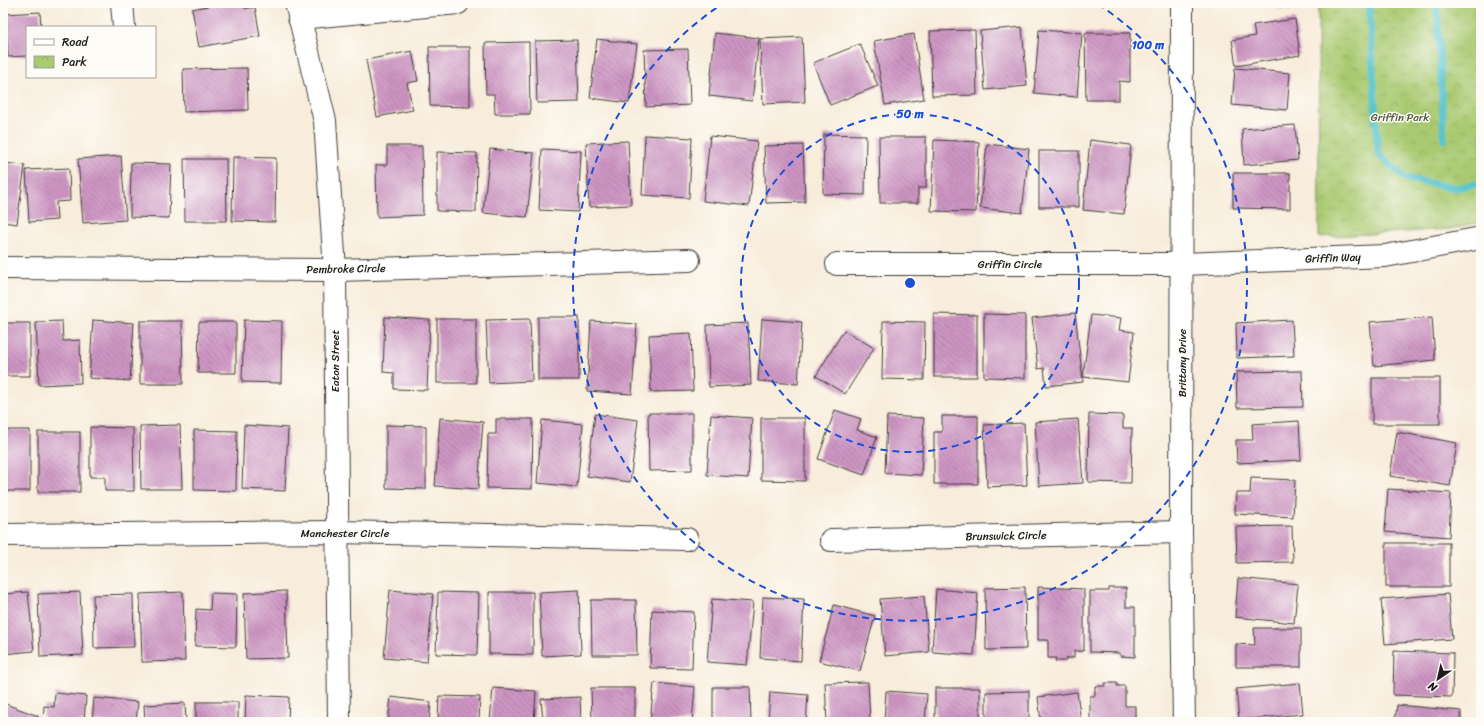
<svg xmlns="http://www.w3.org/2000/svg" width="1484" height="725" font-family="Sriracha,sans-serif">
<defs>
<pattern id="park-crowns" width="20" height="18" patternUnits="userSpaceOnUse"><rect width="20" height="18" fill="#aaca72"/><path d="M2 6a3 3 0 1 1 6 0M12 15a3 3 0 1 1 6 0" fill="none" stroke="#92ad62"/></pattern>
<pattern id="building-back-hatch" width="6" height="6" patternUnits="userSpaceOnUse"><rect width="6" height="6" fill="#cd94c3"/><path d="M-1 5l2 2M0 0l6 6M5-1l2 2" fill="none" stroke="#a6789e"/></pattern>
</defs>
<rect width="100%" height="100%" fill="#fdfcf7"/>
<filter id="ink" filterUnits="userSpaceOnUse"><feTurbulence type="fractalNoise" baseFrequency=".025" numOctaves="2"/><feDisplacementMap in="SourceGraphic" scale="8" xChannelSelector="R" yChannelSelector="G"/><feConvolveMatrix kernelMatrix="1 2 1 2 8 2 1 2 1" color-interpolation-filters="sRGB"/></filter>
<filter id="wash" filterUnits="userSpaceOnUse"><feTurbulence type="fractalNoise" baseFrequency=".012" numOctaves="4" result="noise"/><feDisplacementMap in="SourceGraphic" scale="16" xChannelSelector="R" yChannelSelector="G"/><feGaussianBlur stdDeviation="0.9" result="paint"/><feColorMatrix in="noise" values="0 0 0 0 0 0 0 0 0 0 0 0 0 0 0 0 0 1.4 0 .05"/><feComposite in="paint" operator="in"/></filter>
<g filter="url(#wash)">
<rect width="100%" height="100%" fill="#f8ecda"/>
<path fill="url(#park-crowns)" stroke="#637347" d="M1318,3H1481V222L1452,229L1319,237Z"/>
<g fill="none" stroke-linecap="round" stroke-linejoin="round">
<g stroke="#58c5cf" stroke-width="7">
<path d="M1369,3L1378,154L1405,178L1455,188L1481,183"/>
<path d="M1437,3L1444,140"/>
</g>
</g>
<g id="blocks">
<g fill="url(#building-back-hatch)">
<path d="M223,3H243L245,9L255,7L260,36L199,47L192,9Z"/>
<path d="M1243,3H1291L1290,8Z"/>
<path d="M40,12L41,27H27V56L8,57L5,14Z"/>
<path d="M1295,19L1300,55L1236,66L1232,40L1255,36L1253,25Z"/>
<path d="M1022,27L1027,86L985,90L980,31Z"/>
<path d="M975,30L977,95L932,96L930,31Z"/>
<path d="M1039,30L1082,33L1077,97L1034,93Z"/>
<path d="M715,33L759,38L752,101L709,96Z"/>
<path d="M1085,33H1130V82L1119,81V100H1086Z"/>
<path d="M914,34L924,99L885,105L874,41Z"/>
<path d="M802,37L805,102L763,104L760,39Z"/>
<path d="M597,39L637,44L629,103L590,98Z"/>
<path d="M577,40L579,102L537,103L535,41Z"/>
<path d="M529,42L530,114H495L494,94H486L485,43Z"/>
<path d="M860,44L878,86L830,105L813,63Z"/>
<path d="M429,47H470V107L430,106Z"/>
<path d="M688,49L690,105L646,107L644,50Z"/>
<path d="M412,51L418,81L407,83L413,110L377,117L366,60Z"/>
<path d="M247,68L248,110L184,112L183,69Z"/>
<path d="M1235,68L1290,73L1287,110L1232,105Z"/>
<path d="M1295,125L1298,160L1244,165L1242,129Z"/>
<path d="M824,134L866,135L865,195L823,194Z"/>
<path d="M645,135L692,138L689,198L642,195Z"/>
<path d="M710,136L757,141L749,206L703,201Z"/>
<path d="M879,137H926V188H918V203H880Z"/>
<path d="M934,140L979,142L976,212L931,211Z"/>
<path d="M1090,140L1131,145L1124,214L1083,210Z"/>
<path d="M628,141L631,205L589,207L586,143Z"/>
<path d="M987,144L1029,149L1022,213L980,208Z"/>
<path d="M803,145L805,202L766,203L764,146Z"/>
<path d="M387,146H422L423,215L377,217L376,165H387Z"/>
<path d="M490,149L534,153L527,217L483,213Z"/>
<path d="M542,149L581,151L578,212L539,210Z"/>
<rect x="1039" y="151" width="40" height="56"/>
<path d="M437,152L477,153L476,212L437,211Z"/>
<path d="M121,156L126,220L83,223L78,159Z"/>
<path d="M233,157L276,158L275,222L232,221Z"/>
<path d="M184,159H226L227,221H185Z"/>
<path d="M3,163L25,165L17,224L3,222Z"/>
<path d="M131,163L171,164L169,218L130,217Z"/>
<path d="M69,168L70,201L56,202L57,220L29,222L26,170Z"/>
<path d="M1233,173H1290V209L1233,208Z"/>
<path d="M1075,313L1083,382L1046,386L1044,368L1038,369L1032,318Z"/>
<path d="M934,314L977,315V377H934Z"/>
<path d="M984,314L1025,315V378L984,377Z"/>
<path d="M1091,315L1121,318L1119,330L1134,332L1128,382L1083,377Z"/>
<path d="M385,317L430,320L427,390L394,389V373L383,372Z"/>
<rect x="538" y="317" width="41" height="63"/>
<path d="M1432,317L1435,360L1374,366L1370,322Z"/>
<rect x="437" y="319" width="39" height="64"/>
<path d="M530,319L532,381L489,383L486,320Z"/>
<path d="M762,319L802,322L798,384L758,381Z"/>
<path d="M93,320L134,323L130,381L89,378Z"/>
<path d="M244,320L282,321L281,383L242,382Z"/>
<path d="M1292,320L1294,356L1237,358L1236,323Z"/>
<path d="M62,321L63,341L80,340L81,383L39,385L36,322Z"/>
<path d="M140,321H182L183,384H140Z"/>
<path d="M591,321L637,324L632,394L587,391Z"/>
<path d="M883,321L925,322L924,380L882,379Z"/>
<path d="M199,322H236V373H198Z"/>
<rect x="3" y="323" width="27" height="53"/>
<path d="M748,323L751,385L709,387L707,325Z"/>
<path d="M844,330L874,348L845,394L816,376Z"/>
<path d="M691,333L693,391L651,392L649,335Z"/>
<path d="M1302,371L1303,407L1237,408L1236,372Z"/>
<rect x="1372" y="378" width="68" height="46"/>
<path d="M835,410L861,419L857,430L877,437L864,475L818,459Z"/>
<path d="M648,413H692V470L649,471Z"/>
<path d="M595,414L638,420L630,482L587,476Z"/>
<path d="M1089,414L1123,415V428H1132L1131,483L1088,482Z"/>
<path d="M711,415L752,418L748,478L707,475Z"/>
<path d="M887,416L924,418L921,475L885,473Z"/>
<path d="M942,416H978V484H934V432H942Z"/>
<path d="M440,418L483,422L478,489L435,486Z"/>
<path d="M761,418H805V481L761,480Z"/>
<path d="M496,419H533L532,489L487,488L488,434H496Z"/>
<path d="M1078,419L1083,483L1039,486L1035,422Z"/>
<path d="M542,420L583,424L577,487L537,483Z"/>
<path d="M1299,421L1301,460L1237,463L1236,440H1253L1252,424Z"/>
<path d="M1024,423L1027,485L987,487L984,425Z"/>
<path d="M180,425L182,489H141L140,426Z"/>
<path d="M244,425L288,428L285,491L242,489Z"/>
<path d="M386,425L426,426V489L386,488Z"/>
<path d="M90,427L133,428L134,491H105V477H90Z"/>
<path d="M3,430H30V491H4Z"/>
<path d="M194,430L237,431L236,491L194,490Z"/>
<rect x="38" y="432" width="42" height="60"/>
<path d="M1397,432L1457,443L1450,486L1390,476Z"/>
<path d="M1251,478L1295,480L1293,517L1235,514L1236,493H1250Z"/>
<path d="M1388,489L1451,493L1449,537L1385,532Z"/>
<path d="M1292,526L1293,562L1237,563L1236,527Z"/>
<rect x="1386" y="543" width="63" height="44"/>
<path d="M1238,578L1298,584L1294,623L1235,617Z"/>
<path d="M1025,587L1026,649L986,650L985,588Z"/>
<path d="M1038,587L1084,589V651H1074V658H1066V661H1055L1056,658H1048V640H1038Z"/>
<path d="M1109,588H1126V607H1135V657L1120,656V653L1090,652V591H1109Z"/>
<path d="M936,589L978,593L974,655L932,652Z"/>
<path d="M390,590L433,594L427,662L384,658Z"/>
<path d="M579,590L581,654L542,656L539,592Z"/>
<path d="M286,591L288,658L246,659L244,593Z"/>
<path d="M28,592L34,651L3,654V594Z"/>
<path d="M80,592L83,655L40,657L38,594Z"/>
<path d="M183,592L185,661L142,662L140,594Z"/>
<path d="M438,592L479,593L477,655L436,654Z"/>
<path d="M489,592H533V655L489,654Z"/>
<path d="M211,593L237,594L236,647L195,646L196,609L210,610Z"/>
<path d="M133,594L134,647L94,648L93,595Z"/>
<path d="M1448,594L1452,639L1385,644L1381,599Z"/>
<path d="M924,596L929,652L885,656L880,599Z"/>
<path d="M763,597L804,599L801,661L760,658Z"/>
<path d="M712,599L753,602L747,665L707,662Z"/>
<path d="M591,600H636L637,655H592Z"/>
<path d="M834,605L875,616L860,671L819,661Z"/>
<path d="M652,610L694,612L692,669L650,668Z"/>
<path d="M1254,628H1301V667H1236V644L1255,645Z"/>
<path d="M1394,651L1453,653L1452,697L1393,695Z"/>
<path d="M868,682L870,722H827L825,683Z"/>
<path d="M654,683L695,687L692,722H650Z"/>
<path d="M1105,683H1117V686H1125V706H1135V722H1090V696H1095V686H1105Z"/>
<path d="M1300,683L1303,714L1239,720L1236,689Z"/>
<path d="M713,687H750L751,722H713Z"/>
<path d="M493,688L536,691L534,722H490Z"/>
<path d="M591,688H635V722H592Z"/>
<rect x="935" y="688" width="45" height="34"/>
<path d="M886,691L927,694L925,722H884Z"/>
<path d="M1029,691V722H986V692Z"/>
<path d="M770,692L808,695L806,722H768Z"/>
<path d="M1077,692L1081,722H1041L1038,697Z"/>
<path d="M55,693L86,696L84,722H43L44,706L54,707Z"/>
<path d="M246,695L289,697L288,722H245Z"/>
<path d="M439,696L480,697L479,722H438Z"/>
<path d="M391,697L431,702L429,722H388Z"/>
<path d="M580,697L581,722H543L541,699Z"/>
<path d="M94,698L138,702L136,722H92Z"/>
<rect x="196" y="702" width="42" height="20"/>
<path d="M3,703L38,716L36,722H3Z"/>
<path d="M185,703L186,722H145L144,705Z"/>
<path d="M1397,705L1461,711V722H1395Z"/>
</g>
</g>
</g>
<g filter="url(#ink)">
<use href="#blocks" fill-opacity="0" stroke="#3d3b38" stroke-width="1"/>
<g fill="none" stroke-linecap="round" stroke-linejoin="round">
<g stroke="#3d3b38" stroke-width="24">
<g id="minor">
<path d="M122,3L124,27"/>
<path d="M296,3L325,121L335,270L339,722"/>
<path d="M1182,3L1181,532L1184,722"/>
<path d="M299,18L458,3"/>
<path d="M837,264H1183L1385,256L1481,238"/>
<path d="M3,268L335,270L689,260"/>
<path d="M3,535L336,532L687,539"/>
<path d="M831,540L1181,532"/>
</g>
</g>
<use href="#minor" stroke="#fff" stroke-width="22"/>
</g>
</g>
<g fill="none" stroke="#1d4ed8" stroke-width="2" stroke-dasharray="7 5">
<circle cx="910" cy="283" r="169"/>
<path d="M1098 4A337 337 0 1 1 722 4"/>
</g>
<g text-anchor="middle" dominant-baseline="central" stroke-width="3" stroke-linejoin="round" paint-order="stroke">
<g font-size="11" fill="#4e593a" stroke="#fdfcf7">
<text x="1400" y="117">Griffin Park</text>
</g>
<g font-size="11" fill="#1c1c1c" stroke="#fdfcf7">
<text transform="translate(1333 258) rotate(-2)">Griffin Way</text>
<text x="1010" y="264">Griffin Circle</text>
<text transform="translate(346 269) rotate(-1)">Pembroke Circle</text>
<text transform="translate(335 361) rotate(-90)">Eaton Street</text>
<text transform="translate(1182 363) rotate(-90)">Brittany Drive</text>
<text x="345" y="533">Manchester Circle</text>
<text transform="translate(1006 536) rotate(-1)">Brunswick Circle</text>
</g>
</g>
<circle cx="910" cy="283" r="6" fill="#1d4ed8" stroke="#fdfcf7" stroke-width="2"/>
<g font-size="12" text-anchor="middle" font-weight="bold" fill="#1d4ed8" stroke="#fdfcf7" stroke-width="3" stroke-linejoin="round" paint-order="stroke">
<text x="1148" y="49">100 m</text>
<text x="910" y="118">50 m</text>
</g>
<rect width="1484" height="725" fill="none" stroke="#fdfcf7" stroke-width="16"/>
<rect x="26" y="26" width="130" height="52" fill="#fdfcf7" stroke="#a3a29f"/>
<rect x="34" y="39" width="20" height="6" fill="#ffffff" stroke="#a3a29f"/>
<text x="62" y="46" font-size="12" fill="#1c1c1c">Road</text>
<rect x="34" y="56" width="20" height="12" fill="url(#park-crowns)" stroke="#a3a29f"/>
<text x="62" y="66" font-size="12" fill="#1c1c1c">Park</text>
<g transform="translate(1438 679) rotate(214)" stroke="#fdfcf7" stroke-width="3" paint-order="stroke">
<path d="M0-3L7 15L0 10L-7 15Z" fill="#1c1c1c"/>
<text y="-6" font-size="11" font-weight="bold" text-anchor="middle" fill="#1c1c1c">N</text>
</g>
</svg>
